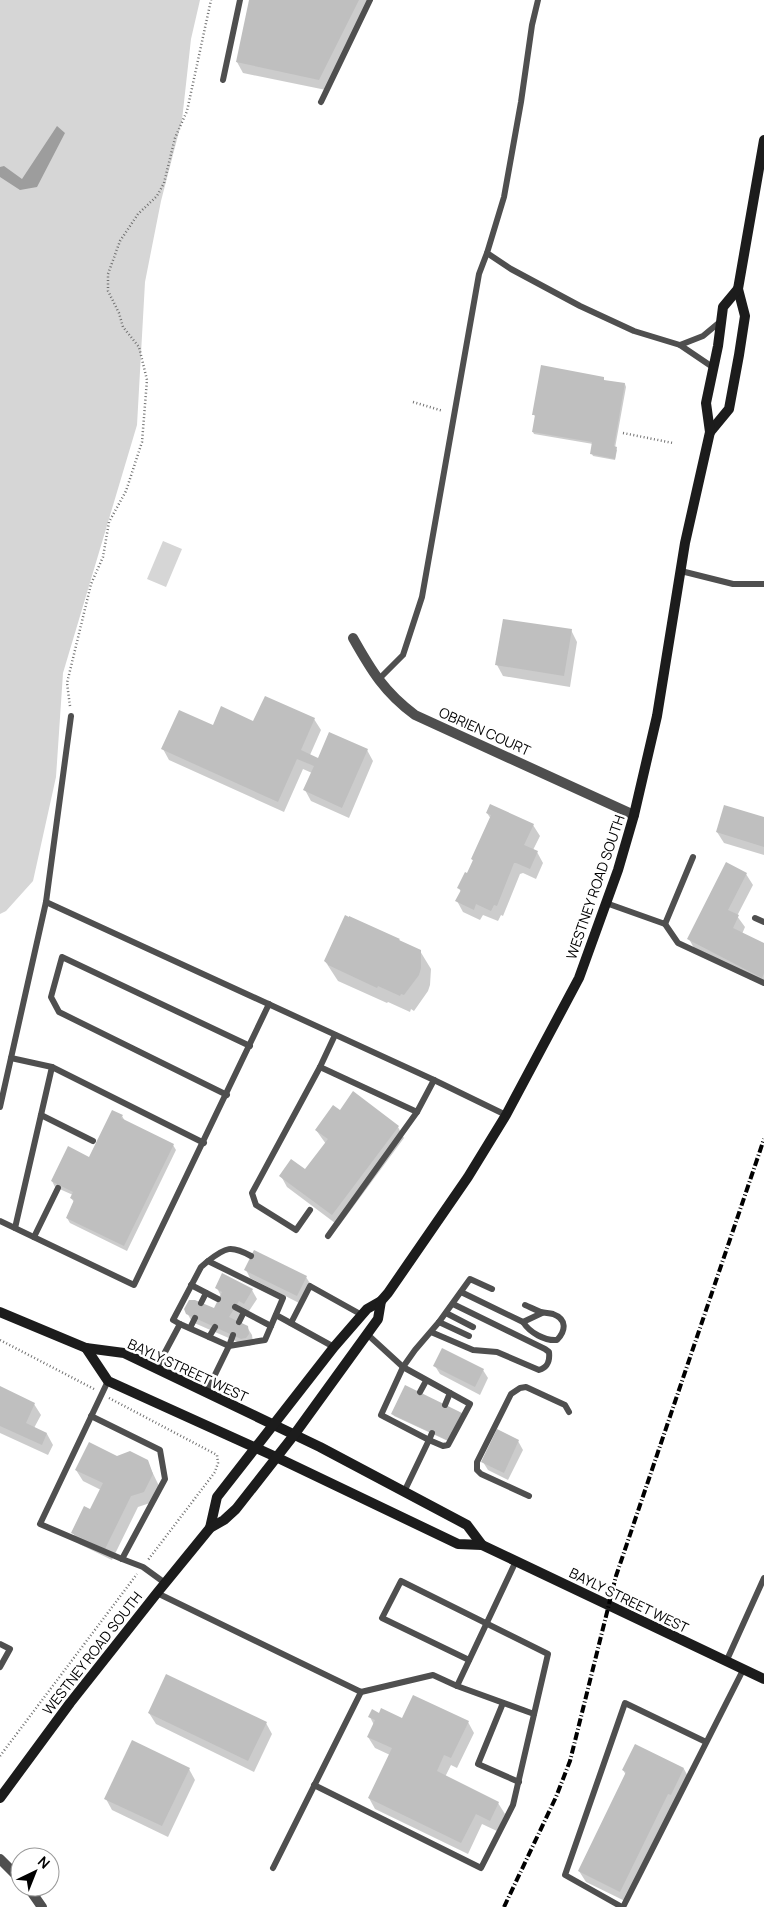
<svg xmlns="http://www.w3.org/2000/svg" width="764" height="1907" font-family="Manrope,sans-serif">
<rect width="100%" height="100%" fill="#fff"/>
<g fill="#d6d6d6">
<path d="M0,0H200L191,39L182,120L161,201L145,282L137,425L63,673L56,777L33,881L6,911L0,914Z"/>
<path d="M163,541L182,549L166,587L147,579Z"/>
</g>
<path fill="#9d9d9d" d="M57,126L65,133L37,187L20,190L0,177V167L4,166L22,179Z"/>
<g fill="#0003">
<path d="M250,0H371L326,90L243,73L237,62Z"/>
<path d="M603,378L604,381L625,384L626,387L615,448L617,450L615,460L593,456L592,454L593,444L534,434L533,432L536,417L533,414Z"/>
<path d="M571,630L577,642L570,687L503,676L497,665Z"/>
<path d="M314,719L321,730L310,755L318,759L367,750L373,761L349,818L311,801L305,790L312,773L303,769L284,812L169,760L163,749L213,726Z"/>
<path d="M487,813L533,825L540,836L533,850L537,852L543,863L536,879L523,873L520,874L503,916L501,915L498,921L483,915L480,920L463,912L457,901L461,892L459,888L474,862L472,859L491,819Z"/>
<path d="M764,819V855L724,843L717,832Z"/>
<path d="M746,874L753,885L737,916L745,927L742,934L764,945V986L695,950L689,939Z"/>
<path d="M399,940L401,942L420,951L431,969L430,985L428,991L414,1011L411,1009L410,1012L388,1002L387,1003L338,981L325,961Z"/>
<path d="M340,1111L398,1127L404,1138L339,1226L287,1187L281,1176L305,1171L326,1144L316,1130Z"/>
<path d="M122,1116L125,1121L173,1145L176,1150L127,1251L70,1223L67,1218L74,1202L71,1198L73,1195L55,1187L52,1181L90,1158Z"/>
<path d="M246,1270L306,1277L311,1285L301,1304L250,1278Z"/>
<path d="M217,1288L252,1290L257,1299L249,1311L236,1321L247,1327L252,1335L253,1342L250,1346H247L192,1322L185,1309L214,1310L221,1296Z"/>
<path d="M435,1366L483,1370L488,1378L480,1395L440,1374Z"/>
<path d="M0,1387L34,1404L41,1415L34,1428L47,1434L53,1445L48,1455L0,1433Z"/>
<path d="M405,1387L450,1442L394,1416L392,1413Z"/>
<path d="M498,1431L518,1441L523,1450L508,1480L488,1470L483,1462Z"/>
<path d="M147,1461L159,1486L150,1503L138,1507L112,1560L79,1544L73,1533L91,1511L101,1490L83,1481L76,1470Z"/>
<path d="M149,1713L266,1723L272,1734L254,1772L156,1724Z"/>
<path d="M379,1714L403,1720L468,1722L474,1733L457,1768L451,1765L445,1777L498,1803L505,1814L497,1831L482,1824L468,1854L375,1809L369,1798L390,1755L375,1748L368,1737L374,1725L370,1717Z"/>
<path d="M635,1745L684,1769L690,1780L627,1902L586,1882L579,1871L626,1775L623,1770Z"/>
<path d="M189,1769L195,1780L168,1837L112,1810L106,1799Z"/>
</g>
<g fill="#bfbfbf">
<path d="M249,0H359L319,80L236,62Z"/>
<path d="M541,365L604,377V380L625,383L614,446L617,447L615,459L590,454L592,442L532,432L535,415H532Z"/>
<path d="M503,619L572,629L564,676L495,665Z"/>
<path d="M265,696L315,718L301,750L318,758L329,732L368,749L342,808L303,790L314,766L297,759L278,802L161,749L179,710L213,725L221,706L253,721Z"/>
<path d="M490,804L534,824L524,845L538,851L530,869L516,863H514L497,906L494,905L491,911L476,904L474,910L455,901L461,890L457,888L465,872L467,873L473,860L471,859L491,815L486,813Z"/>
<path d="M724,805L764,817V847L716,832Z"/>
<path d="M726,862L747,873L728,910L739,915L733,928L764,943V973L762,978L687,939Z"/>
<path d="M345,915L349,917V916L400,939L399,940L421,950V968L419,975L404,995L401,994L400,996L378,986L377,988L328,965V964L324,961Z"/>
<path d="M353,1091L399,1126L332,1215L279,1176L291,1159L305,1169L328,1139L315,1130L333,1105L340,1110Z"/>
<path d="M112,1110L123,1115L121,1118L174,1144L124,1246L66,1218L74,1200L70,1198L73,1192L51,1181L68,1146L89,1157Z"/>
<path d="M254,1250L307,1276L297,1296L244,1270Z"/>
<path d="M222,1273L253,1289L244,1304L239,1301L229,1317L248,1326L249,1334L246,1338L241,1339L186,1314L184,1309L189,1300H195L214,1308L222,1292L215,1288Z"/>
<path d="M442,1348L484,1369L475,1387L433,1366Z"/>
<path d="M405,1385L462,1413L449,1441L391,1414Z"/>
<path d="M0,1386L35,1403L26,1423L47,1433L42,1445L0,1426Z"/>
<path d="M497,1429L519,1440L504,1473L481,1462Z"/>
<path d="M89,1442L117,1456L130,1451L148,1460L153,1474L144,1492L131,1496L105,1549L71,1533L84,1506L90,1509L103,1483L75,1470Z"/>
<path d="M166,1674L267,1722L248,1761L148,1713Z"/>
<path d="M413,1695L469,1721L451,1758L444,1755L437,1771L499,1802L490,1821L476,1814L461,1843L368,1798L392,1748L367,1737L375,1720L368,1717L372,1709L379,1713L381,1708L402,1718Z"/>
<path d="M132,1740L190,1768L162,1826L104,1799Z"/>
<path d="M635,1744L684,1768L671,1795L668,1794L620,1892L578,1871L626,1772L622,1770Z"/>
</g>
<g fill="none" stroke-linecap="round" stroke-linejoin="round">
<g stroke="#717171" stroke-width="2.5" stroke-dasharray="1 2.5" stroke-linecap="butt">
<path d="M413,402L443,411"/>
<path d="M623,433L673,443"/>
<path d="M70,706L67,683L91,584L103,557L109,522L126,491L142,442L147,380L139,347L123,327L119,313L108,291V274L120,241L138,214L157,196L164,183L175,138L187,111L211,0"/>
<path d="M0,1340L94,1389"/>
<path d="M109,1398L217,1455L218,1463L215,1472L148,1560"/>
<path d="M0,1756L137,1574"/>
</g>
<g stroke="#4f4f4f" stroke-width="6">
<path d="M538,0L532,25L521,102L504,197L487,253L511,269L580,306L634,331L680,345L714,368"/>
<path d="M223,80L240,0"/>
<path d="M321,102L370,0"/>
<path d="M680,345L703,336L721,321"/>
<path d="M681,571L733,584H764"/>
<path d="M378,680L403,655L422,597L479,274L487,253"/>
<path d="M46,902L434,1080L506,1115"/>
<path d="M606,903L665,924L693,857"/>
<path d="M755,918L764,922"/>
<path d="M665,924L678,943L764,983"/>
<path d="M335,1035L320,1067L417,1112L434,1080"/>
<path d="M11,1058L52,1067L204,1143"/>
<path d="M227,1095L59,1012L51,997L62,957L250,1046"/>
<path d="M0,1107L46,902L71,716"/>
<path d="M41,1115L93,1141"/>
<path d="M310,1210L296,1230L256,1205L252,1193L320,1067"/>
<path d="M0,1221L134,1285L269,1004"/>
<path d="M15,1228L52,1067"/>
<path d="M328,1236L417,1112"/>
<path d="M34,1237L58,1188"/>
<path d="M208,1261C226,1247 231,1245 251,1256"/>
<path d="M191,1285L218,1299"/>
<path d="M461,1292L523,1322C530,1333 545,1341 557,1340C566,1331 567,1319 553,1314C549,1313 545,1313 541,1312C535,1310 530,1307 525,1305"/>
<path d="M201,1303L206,1293"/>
<path d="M235,1307L271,1326"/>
<path d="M446,1313L473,1327"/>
<path d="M276,1315L334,1347"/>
<path d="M239,1322L244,1312"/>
<path d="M439,1322L469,1336"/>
<path d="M523,1322L542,1313"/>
<path d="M291,1323L310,1286L362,1315"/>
<path d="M180,1324L173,1320L201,1267L208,1261L283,1298L265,1340L229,1346"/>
<path d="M190,1328L195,1318"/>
<path d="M431,1332L473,1350L497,1352L539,1370C548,1367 550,1361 549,1352L545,1349L453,1304"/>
<path d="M367,1334L403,1367L470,1404L448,1445L443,1446L429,1440L432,1433"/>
<path d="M209,1337L215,1327"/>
<path d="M229,1346L233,1335"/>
<path d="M156,1369L180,1324L229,1346L206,1393"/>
<path d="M108,1381L40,1524L122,1559"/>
<path d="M420,1392L426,1381"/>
<path d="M445,1405L450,1393"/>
<path d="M91,1416L160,1450L165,1479L122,1559L143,1567L165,1583"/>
<path d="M404,1492L429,1440L381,1415L403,1367L415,1350L439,1322L470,1279L492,1289"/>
<path d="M529,1496L481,1474L477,1470V1462L511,1394L520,1388L526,1387L565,1405L569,1412"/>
<path d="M157,1593L361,1692L433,1675L457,1686L516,1561"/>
<path d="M0,1644L10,1649L0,1667"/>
<path d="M726,1662L764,1578"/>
<path d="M457,1686L534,1714"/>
<path d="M503,1703L478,1764L519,1782"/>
<path d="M314,1785L481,1868L513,1805L548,1654L401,1581L382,1618L469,1660"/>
<path d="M273,1868L361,1692"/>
<path d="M622,1907L565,1875L625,1703L706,1742"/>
<path d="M623,1907L743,1670"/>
</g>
<g stroke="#4f4f4f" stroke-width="10">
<path d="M353,638C371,670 384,692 415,715L634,815"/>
<path d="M0,1859L20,1879"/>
<path d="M28,1887L42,1907"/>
</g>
<g stroke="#1c1c1c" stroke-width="10">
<path d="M710,432L729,409L739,355L745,316L738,289L764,140"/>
<path d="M0,1312L86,1348L124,1353L320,1447L467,1525L482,1545"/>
<path d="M86,1348L108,1381L276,1457L458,1544L482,1545L764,1679"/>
<path d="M210,1528L217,1497L334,1347L367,1309L381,1301L388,1293L468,1177L506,1115L579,978L618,870L634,815L657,716L685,543L710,432L706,403L718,346L723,307L738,289"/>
<path d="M0,1798L70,1703L157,1593L210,1528L224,1520L236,1509L294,1435L378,1319L381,1301"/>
</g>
<path stroke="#000" stroke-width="4" stroke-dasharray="8 2.5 1 2.5" stroke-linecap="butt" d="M504,1907L556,1797L570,1761L616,1576L764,1139"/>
</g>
<g text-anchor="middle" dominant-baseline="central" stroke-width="5" stroke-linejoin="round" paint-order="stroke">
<g font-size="14" fill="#000" stroke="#fff">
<text transform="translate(485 731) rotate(24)">OBRIEN COURT</text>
<text transform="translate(595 887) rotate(-71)">WESTNEY ROAD SOUTH</text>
<text transform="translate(188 1370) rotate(25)">BAYLY STREET WEST</text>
<text transform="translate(629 1600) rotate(26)">BAYLY STREET WEST</text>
<text transform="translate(92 1653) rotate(-52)">WESTNEY ROAD SOUTH</text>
</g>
</g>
<g transform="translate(35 1872) rotate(43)"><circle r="24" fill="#ffffff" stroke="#999999"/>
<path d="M0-4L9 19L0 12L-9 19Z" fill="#000000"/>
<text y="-8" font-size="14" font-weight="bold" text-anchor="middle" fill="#000000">N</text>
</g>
</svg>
